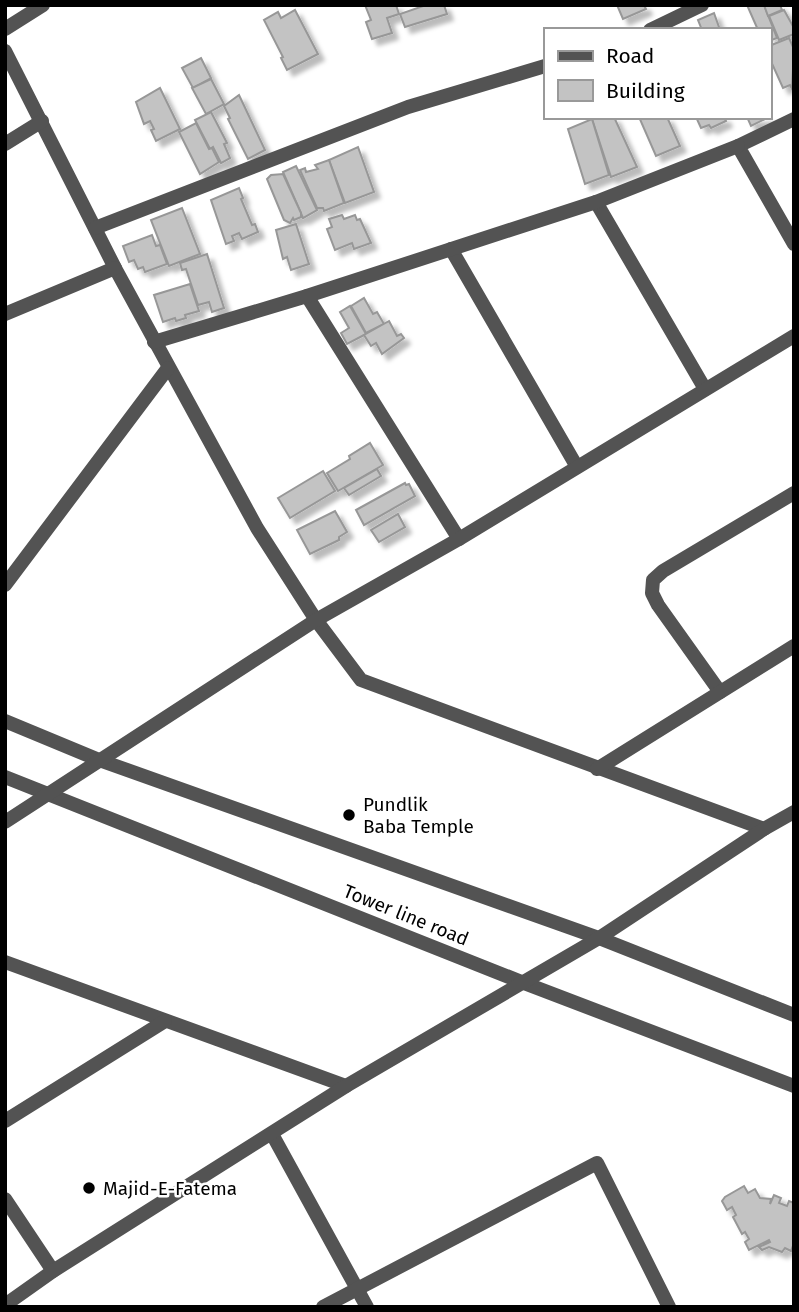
<svg xmlns="http://www.w3.org/2000/svg" width="799" height="1312" font-family="'Fira Sans',sans-serif">
<defs>
<filter id="shadow"><feDropShadow dx="6" dy="6" stdDeviation="2" flood-color="#0004"/></filter>
</defs>
<rect width="100%" height="100%" fill="#fff"/>
<g fill="#c3c3c3" stroke="#979797" stroke-width="2" filter="url(#shadow)">
<path d="M365,5H396L399,14L387,18L392,33L372,39L366,22L371,20Z"/>
<path d="M426,5H444L447,14L405,27L400,14Z"/>
<path d="M617,5H644L646,9L623,19Z"/>
<path d="M747,5H764L777,38L769,41V30H758Z"/>
<path d="M764,5H780L782,10L768,16Z"/>
<path d="M295,10L318,54L287,70L281,58L283,57L264,20L278,12L281,18Z"/>
<path d="M784,10L794,28V34L779,40L769,16Z"/>
<path d="M714,13L720,30H702L698,20Z"/>
<path d="M789,38L794,49L792,89L790,85L783,88L769,57V46Z"/>
<path d="M201,58L211,78L193,88L182,68Z"/>
<path d="M211,79L224,104L206,114L192,88Z"/>
<path d="M160,88L180,129L156,141L151,130L154,129L150,121L144,124L136,102Z"/>
<path d="M239,95L265,150L248,159L228,119L230,118L224,106Z"/>
<path d="M211,112L227,143L224,144L230,158L221,163L213,147L210,149L195,120Z"/>
<path d="M598,117H614L637,167L611,177L592,119Z"/>
<path d="M639,117H667L680,146L656,156Z"/>
<path d="M696,117H724L726,121L711,128L709,125L701,128Z"/>
<path d="M747,117H769L751,126Z"/>
<path d="M592,119L609,175L585,184L568,129Z"/>
<path d="M196,123L209,149L212,148L219,162L200,174L179,132Z"/>
<path d="M358,147L374,192L345,203L329,160Z"/>
<path d="M329,160L344,203L324,211L323,208H317L300,170L305,168L306,172L318,169L315,165Z"/>
<path d="M296,166L317,210L303,218L283,172Z"/>
<path d="M283,174L301,213V217L294,220L293,218L290,223L284,220L267,179L271,175Z"/>
<path d="M239,188L243,198L241,199L252,225L255,224L258,232L242,239L239,233L232,236L234,241L226,244L211,200Z"/>
<path d="M182,208L200,254L169,266L151,220Z"/>
<path d="M342,215L344,219L355,215L357,220L360,219L371,243L354,249L352,243L335,250L327,229L332,227L329,219Z"/>
<path d="M296,224L309,264L291,270L287,257L283,259L276,230Z"/>
<path d="M152,235L156,246L160,245L167,264L145,272L143,267L138,269L134,260L129,262L123,246Z"/>
<path d="M207,254L224,308L212,312L209,302L198,305L186,269L182,270L180,263Z"/>
<path d="M190,284L199,311L185,315L186,318L176,321L175,318L163,322L154,295Z"/>
<path d="M364,298L373,314L377,312L384,324L366,333L351,306Z"/>
<path d="M350,306L366,334L347,344L341,333L349,328L340,312Z"/>
<path d="M389,321L397,336L401,334L404,338L382,354L376,343L371,346L364,335Z"/>
<path d="M370,443L383,465L338,491L327,473L350,459L349,456Z"/>
<path d="M377,469L381,476L349,495L344,488Z"/>
<path d="M323,471L335,491L290,518L278,498Z"/>
<path d="M405,483L406,485L409,484L415,496L364,525L356,510Z"/>
<path d="M335,511L347,532L339,537V540L310,554L297,530Z"/>
<path d="M398,514L405,527L379,542L371,530Z"/>
<path d="M744,1186L748,1193L755,1189L760,1198L771,1199L770,1204L774,1195L781,1198L779,1203L787,1206L789,1201L794,1203V1243L791,1251L785,1248L782,1252L769,1247L762,1250L759,1247L770,1242L769,1240L749,1250L745,1242L749,1239L745,1232L742,1234L733,1217L736,1215L732,1207L727,1210L722,1201L725,1197Z"/>
</g>
<g fill="none" stroke-linecap="round" stroke-linejoin="round">
<g stroke="#535353" stroke-width="14">
<path d="M5,29L43,5"/>
<path d="M650,30L702,5"/>
<path d="M5,51L115,268L257,528L316,620L361,680L764,829"/>
<path d="M794,119L738,146L794,244"/>
<path d="M5,144L42,121"/>
<path d="M596,202L705,389"/>
<path d="M95,228L408,107L545,66"/>
<path d="M451,249L577,467"/>
<path d="M307,296L459,539"/>
<path d="M5,314L115,268"/>
<path d="M154,342L307,296L596,202L738,146"/>
<path d="M5,585L168,368"/>
<path d="M720,692L658,605L652,593L653,580L663,571L794,493"/>
<path d="M5,721L99,760L599,938L794,1015"/>
<path d="M597,769L794,646"/>
<path d="M5,777L524,983L794,1086"/>
<path d="M5,822L316,620L459,539L794,336"/>
<path d="M5,962L346,1086"/>
<path d="M5,1121L165,1021"/>
<path d="M272,1134L367,1307"/>
<path d="M5,1199L53,1271"/>
<path d="M5,1305L53,1271L346,1086L599,938L764,829L794,812"/>
<path d="M323,1307L597,1163L669,1307"/>
</g>
</g>
<g fill="#000" stroke="#fff" stroke-width="2.5">
<circle cx="349" cy="815" r="7"/>
<circle cx="89" cy="1188" r="7"/>
</g>
<g text-anchor="middle" dominant-baseline="central" stroke-width="5" stroke-linejoin="round" paint-order="stroke">
<g font-size="19" fill="#000" stroke="#fff" text-anchor="start">
<text x="363" y="804">Pundlik<tspan x="363" dy="22">Baba Temple</tspan></text>
<text x="103" y="1188">Majid-E-Fatema</text>
</g>
<g font-size="19" fill="#000" stroke="#fff">
<text transform="translate(406 915) rotate(22)">Tower line road</text>
</g>
</g>
<rect width="799" height="1312" fill="none" stroke="#000000" stroke-width="14"/>
<rect x="544" y="28" width="228" height="91" fill="#ffffff" stroke="#999999" stroke-width="2"/>
<rect x="558" y="51" width="35" height="10" fill="#535353" stroke="#999999" stroke-width="2"/>
<text x="606" y="63" font-size="21" fill="#000000">Road</text>
<rect x="558" y="80" width="35" height="21" fill="#c3c3c3" stroke="#999999" stroke-width="2"/>
<text x="606" y="98" font-size="21" fill="#000000">Building</text>
</svg>
